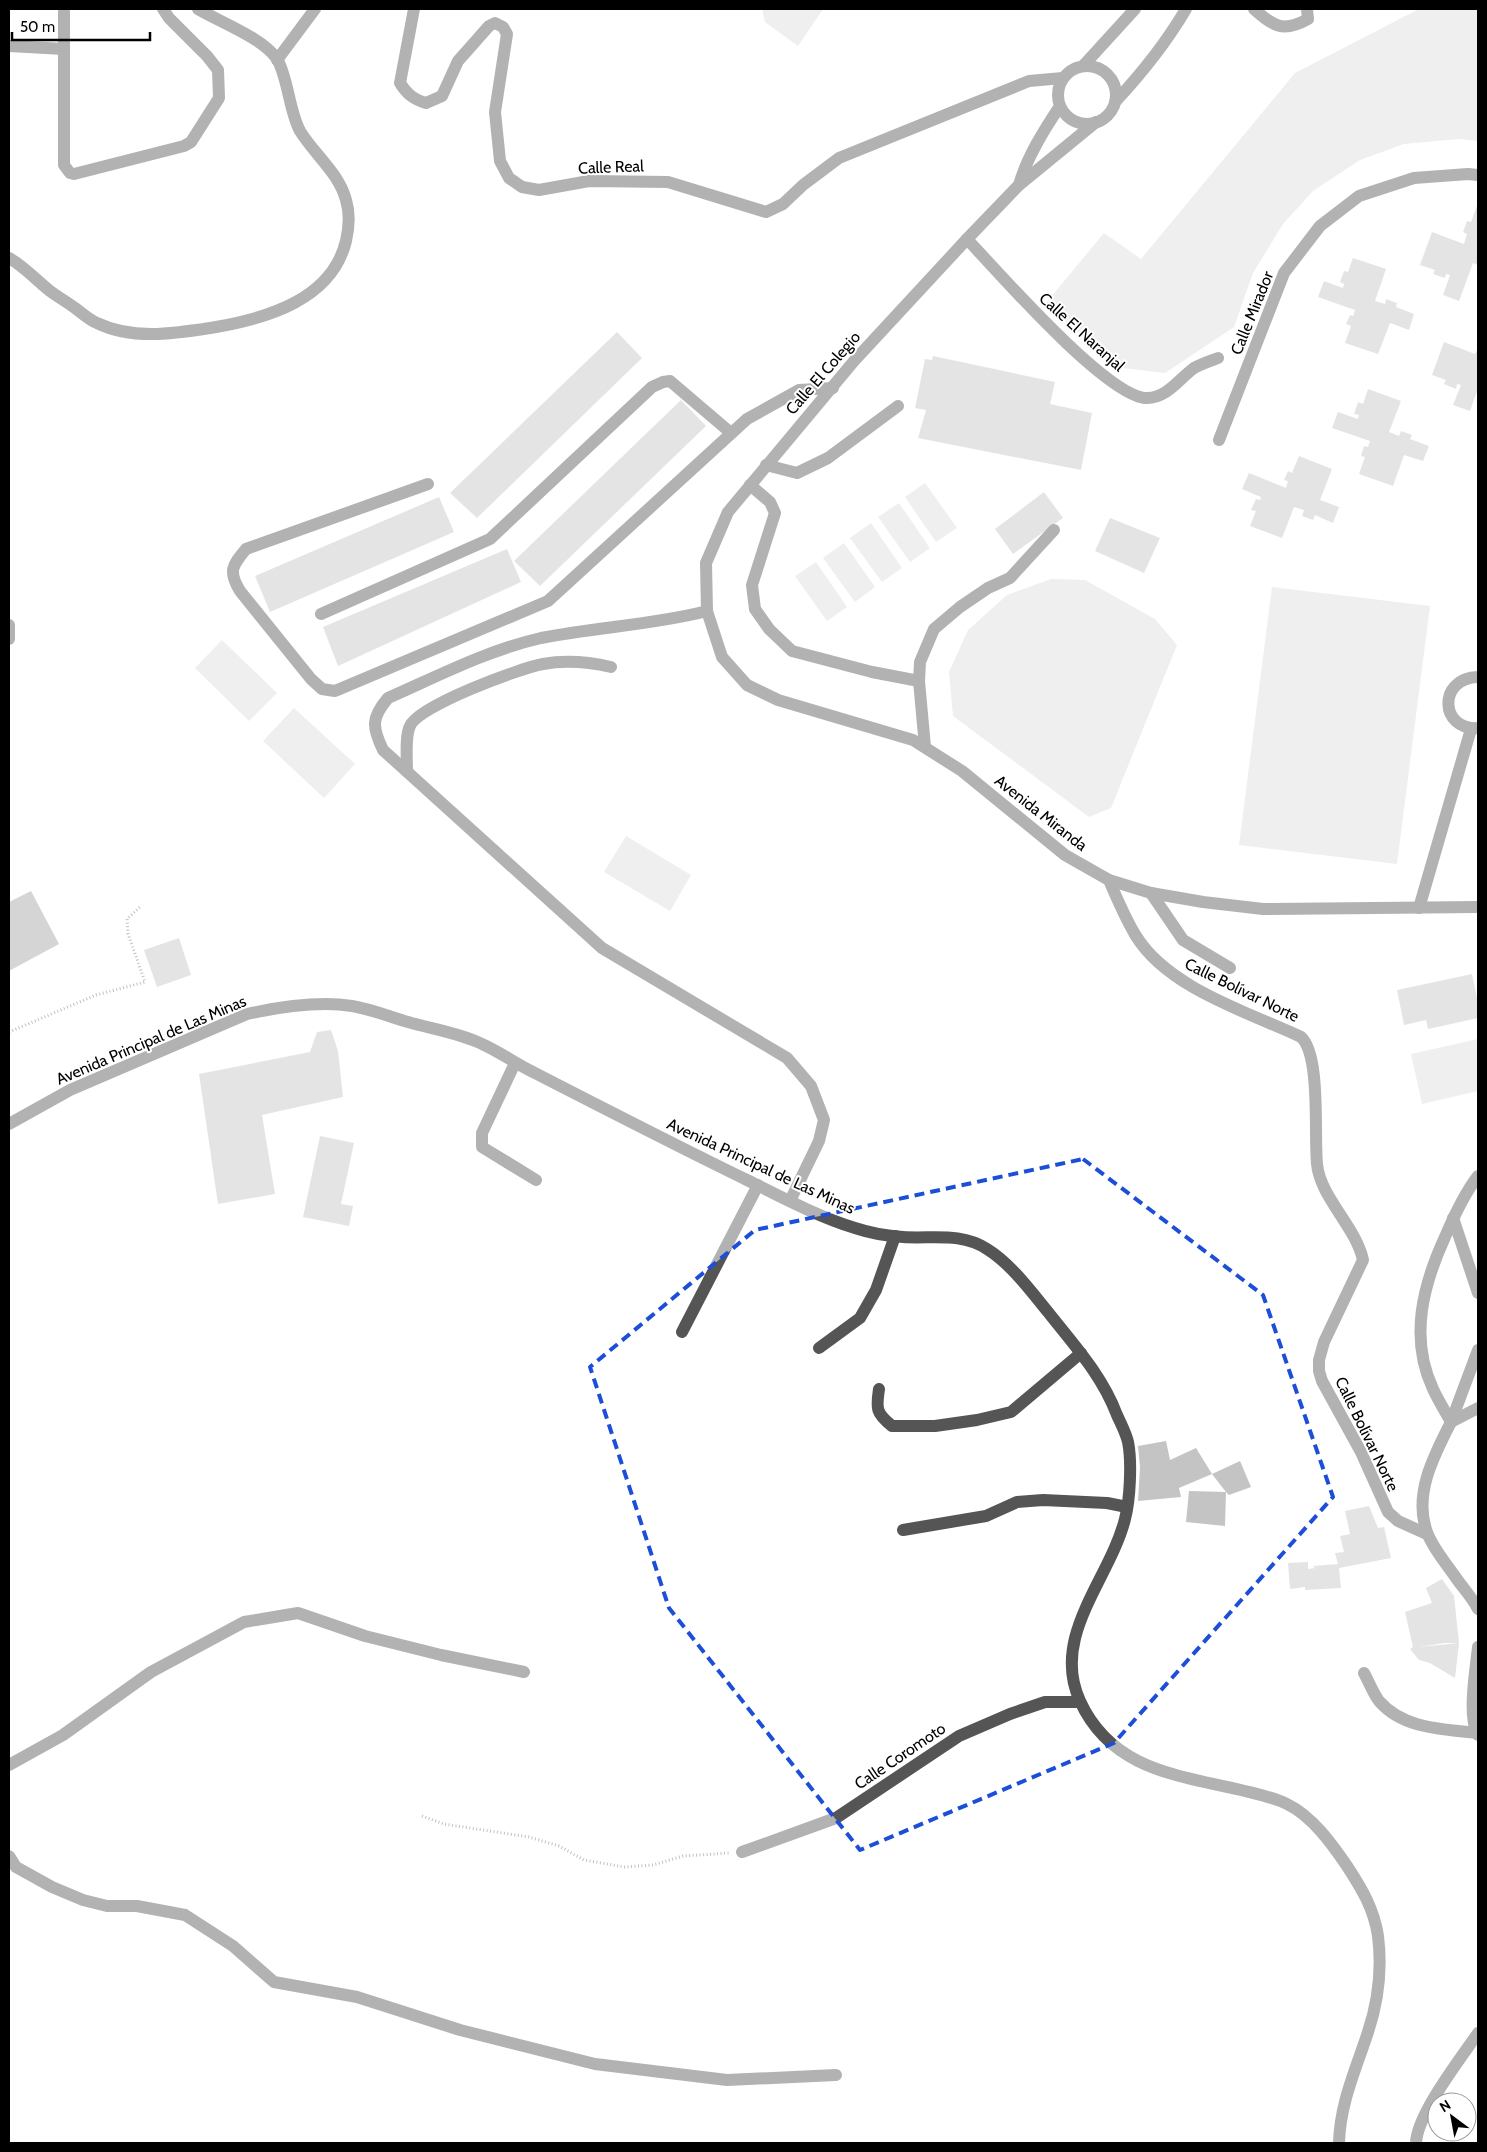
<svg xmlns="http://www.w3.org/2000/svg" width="1487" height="2152" font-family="Cabin,sans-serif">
<rect width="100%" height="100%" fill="#fff"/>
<g fill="#dcdcdc">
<path d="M762,9H823L798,46L765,22Z"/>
<path d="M1419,9H1478V141L1459,139L1404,144L1360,160L1313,191L1283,224L1253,273L1234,327L1165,373L1115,367L1046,303L1104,233L1141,259L1295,73Z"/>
<path d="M925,483L957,528L936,542L905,497Z"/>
<path d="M899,503L930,548L910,562L878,517Z"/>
<path d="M871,523L902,568L882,582L850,538Z"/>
<path d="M844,543L875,587L855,602L823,558Z"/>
<path d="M816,562L847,607L827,621L795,576Z"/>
<path d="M1051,579L1085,580L1155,619L1177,645L1111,808L1089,817L953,716L949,672L968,630L1007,595Z"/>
<path d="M1272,587L1430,606L1397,864L1239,845Z"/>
<path d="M222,640L277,693L249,721L195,668Z"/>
<path d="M294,708L355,764L324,798L263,741Z"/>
<path d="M626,836L691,875L670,911L604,872Z"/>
<path d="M1478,1039V1091L1422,1104L1411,1054Z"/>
</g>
<path fill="#a3a3a3" d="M31,891L59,944L9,971V902Z"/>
<g fill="#c4c4c4">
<path d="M1478,203V265L1473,263L1459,301L1443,295L1450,275L1446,274L1445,278L1433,274L1435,270L1420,265L1432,232L1464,244L1467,234L1463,232L1467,221L1471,222Z"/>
<path d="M1353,258L1386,269L1375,301L1385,304L1386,299L1397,303L1396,307L1414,314L1409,330L1390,323L1378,354L1345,343L1351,326L1346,324L1350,315L1353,316L1355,310L1318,297L1324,281L1343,288L1344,284L1340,282L1344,271L1348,272Z"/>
<path d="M617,332L642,358L477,518L450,493Z"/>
<path d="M1444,342L1475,354L1478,348V388L1470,411L1453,405L1461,385L1457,384L1456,389L1444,384L1446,380L1432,375Z"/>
<path d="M933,356L1055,382L1050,404L1092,413L1081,470L918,438L926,410L915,408L925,359L932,360Z"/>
<path d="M1368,389L1401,401L1389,432L1399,436L1401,431L1412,435L1410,439L1429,446L1423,461L1404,455L1393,486L1359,474L1365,457L1361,456L1364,446L1368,447L1370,441L1332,428L1338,412L1358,419L1359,415L1354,414L1358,402L1363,404Z"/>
<path d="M681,400L706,426L540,586L514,561Z"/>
<path d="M1299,456L1332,469L1320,500L1339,507L1333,523L1315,515L1313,520L1302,516L1304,510L1294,507L1282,538L1250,526L1256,511L1251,510L1256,499L1260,500L1261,497L1242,489L1249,473L1286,488L1288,481L1284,480L1288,471L1292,473Z"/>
<path d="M1044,492L1063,518L1013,554L995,529Z"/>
<path d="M439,497L454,532L270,612L255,576Z"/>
<path d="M1110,518L1160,538L1144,573L1095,551Z"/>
<path d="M507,549L521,582L338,666L323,627Z"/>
<path d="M179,938L191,975L157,987L144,950Z"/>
<path d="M1472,974L1478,1003V1018L1428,1029L1426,1020L1404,1025L1397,990Z"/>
<path d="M331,1030L338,1051L343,1097L262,1115L275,1194L218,1204L199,1074L310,1052L317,1032Z"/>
<path d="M320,1136L354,1143L341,1204L353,1206L349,1226L303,1217Z"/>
<path d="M1166,1441L1170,1460L1196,1448L1212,1474L1179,1488L1181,1497L1138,1501L1140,1467L1138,1446Z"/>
<path d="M1240,1461L1251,1487L1229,1495L1226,1492L1225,1526L1186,1522L1189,1491L1226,1492L1212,1474Z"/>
<path d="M1369,1506L1378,1528L1384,1527L1391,1558L1339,1568L1341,1588L1305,1590V1587L1290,1589L1288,1563L1308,1562V1569L1315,1568L1313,1566L1338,1564L1335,1553L1344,1552L1340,1536L1350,1534L1345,1511Z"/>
<path d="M1442,1579L1454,1596L1459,1643H1444L1419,1647L1459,1643L1455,1678L1430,1663L1419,1660L1410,1649L1413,1647L1405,1612L1432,1603L1426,1588Z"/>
</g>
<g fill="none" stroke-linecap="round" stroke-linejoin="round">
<g stroke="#777" stroke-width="3" stroke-dasharray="1 2.5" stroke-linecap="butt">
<path d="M9,1032L96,995L145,982L128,934L127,919L141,906"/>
<path d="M422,1816L444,1824L529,1837L559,1846L584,1860L624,1867L653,1865L683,1856L729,1853"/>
</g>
<g stroke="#555" stroke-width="12">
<path d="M414,9L400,83C407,94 413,99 426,103L442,96L458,61L489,26L495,23L503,27L507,34L495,112L500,161L509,178L522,187L539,190L589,181L668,182L766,212L783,204L803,185L839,158L1029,81L1063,78"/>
<path d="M1254,9C1273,26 1283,33 1308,19L1307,9"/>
<path d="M9,46L64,49V9"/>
<path d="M64,49V165L70,173L74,174L184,146L191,142L219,98L218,70L207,56L169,18L163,9"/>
<path d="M277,60L315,9"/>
<path d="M1083,66L1135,9"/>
<circle cx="1087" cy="95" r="29"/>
<path d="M1115,102C1142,73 1166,43 1186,9"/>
<path d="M1096,122L1019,185L967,239L854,361L728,512L706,563L707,611L722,657L747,685L778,700L913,740L962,771L1065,855L1109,880L1151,893L1203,902L1263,909L1478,907"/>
<path d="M1019,185C1027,157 1044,130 1060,106"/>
<path d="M967,239C997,271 1108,398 1147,398C1167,398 1179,379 1194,368C1201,364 1210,361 1218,358"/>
<path d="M9,258C25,267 36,280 50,291C58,297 67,302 75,308C82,313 89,320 97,323C134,341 177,333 216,327C268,318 332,299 346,241C349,228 350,213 346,200C339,173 314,154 300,131C289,111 288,77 277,59C263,38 220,22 198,9"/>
<path d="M1219,440L1284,273L1320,226L1359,196L1414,178L1468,174L1478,175"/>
<path d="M766,465L797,473L828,458L898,406"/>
<path d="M428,484L246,549C232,566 228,571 240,591L311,679L322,689L335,691L548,601L747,419L799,390L833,388"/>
<path d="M750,485L770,502L775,513L752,585L755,609L769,629L792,651L872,672L919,681"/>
<path d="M707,611C653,625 596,627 541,638C488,650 438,676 388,698C371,718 372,727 383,750L602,948L787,1058L811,1086L824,1120L819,1141L790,1201"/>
<path d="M321,614L490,539L652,387L663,382L670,381L731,433"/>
<path d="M9,625V639"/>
<path d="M1478,677C1437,678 1440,731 1478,728"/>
<path d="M925,747L919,681L920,662L934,629L960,607L988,588L1010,578L1054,530"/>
<path d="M407,771C407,760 405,735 410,726C418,706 520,668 543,664C565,660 589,662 611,667"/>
<path d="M1109,880C1117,899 1125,918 1136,936C1168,988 1248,1012 1301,1037C1321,1055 1314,1135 1317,1164C1320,1197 1356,1227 1363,1260L1324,1342L1319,1360V1371L1322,1381L1361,1452L1388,1512L1398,1521L1427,1534"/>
<path d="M1151,893L1183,940L1230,968"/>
<path d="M1419,908L1471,729"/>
<path d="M515,1063L482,1133V1147L536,1180"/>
<path d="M9,1124L70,1090L247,1014C279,1007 320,1001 352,1006C371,1009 390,1017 408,1022C432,1029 460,1033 482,1044C500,1052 516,1064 533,1072C605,1109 677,1146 749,1181C783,1198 819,1217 855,1228C870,1233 887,1236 903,1237C932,1239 961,1232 987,1249C1011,1264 1030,1290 1048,1312C1074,1345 1102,1375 1117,1415C1121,1424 1126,1433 1128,1442C1132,1462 1130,1500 1125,1519C1110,1579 1050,1636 1080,1701C1111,1769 1176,1775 1241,1790C1257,1794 1273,1797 1287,1804C1312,1816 1332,1844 1347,1866C1362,1889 1374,1909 1378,1936C1382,1968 1378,2002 1368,2032C1356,2069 1340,2103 1339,2143"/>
<path d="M1478,1176C1464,1194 1454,1216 1445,1237C1423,1285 1409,1338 1433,1389C1438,1400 1445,1411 1451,1422C1434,1455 1413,1495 1427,1532C1432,1547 1445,1562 1454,1575C1462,1587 1472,1597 1478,1609"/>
<path d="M1453,1218L1478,1293"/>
<path d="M682,1332L758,1185"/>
<path d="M819,1348L860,1318L876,1290L895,1236"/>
<path d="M879,1389C876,1409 876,1413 892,1426H935L977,1420L1011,1412L1081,1353"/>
<path d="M1451,1422L1478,1350"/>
<path d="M1451,1422L1478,1408"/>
<path d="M903,1530L986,1516L1017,1502L1043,1500L1107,1503L1127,1507"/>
<path d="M1478,1647C1476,1668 1467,1716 1478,1735"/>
<path d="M1364,1673C1369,1682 1373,1693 1379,1701C1403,1729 1443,1729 1477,1733"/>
<path d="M9,1765L63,1735L151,1672L244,1622L298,1613L365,1636L441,1655L524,1672"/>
<path d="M742,1852L836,1818L959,1736L1010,1714L1045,1702H1080"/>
<path d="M9,1856L16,1867L52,1887L83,1900L107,1906H137L185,1915L233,1946L274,1982L357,1997L460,2030L595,2064L727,2080L836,2075"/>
<path d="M1416,2143C1417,2114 1461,2058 1478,2033"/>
</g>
</g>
<path d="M0 0H1487V2152H0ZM1083,1159L1263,1295L1333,1497L1114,1743L860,1850L669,1608L590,1367L755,1230Z" fill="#fff" fill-opacity=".55" fill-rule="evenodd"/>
<path fill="none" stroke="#1d4ed8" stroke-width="4" stroke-dasharray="10 6" stroke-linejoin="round" d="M1083,1159L1263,1295L1333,1497L1114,1743L860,1850L669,1608L590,1367L755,1230Z"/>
<g text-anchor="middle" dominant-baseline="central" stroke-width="4" stroke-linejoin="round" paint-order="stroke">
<g font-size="16" fill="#000" stroke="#fff">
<text transform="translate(611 167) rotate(-2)">Calle Real</text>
<text transform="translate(1252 313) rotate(-68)">Calle Mirador</text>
<text transform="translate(1082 332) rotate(42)">Calle El Naranjal</text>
<text transform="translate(823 373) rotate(-49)">Calle El Colegio</text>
<text transform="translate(1041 813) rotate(38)">Avenida Miranda</text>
<text transform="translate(1242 990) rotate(26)">Calle Bolívar Norte</text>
<text transform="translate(151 1040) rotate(-23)">Avenida Principal de Las Minas</text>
<text transform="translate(761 1166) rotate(25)">Avenida Principal de Las Minas</text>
<text transform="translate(1367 1434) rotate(64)">Calle Bolívar Norte</text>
<text transform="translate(900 1756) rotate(-34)">Calle Coromoto</text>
</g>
</g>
<rect width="1487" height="2152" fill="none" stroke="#000000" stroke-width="20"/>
<g transform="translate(1452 2117) rotate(328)"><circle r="24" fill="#ffffff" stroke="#999999"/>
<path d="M0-4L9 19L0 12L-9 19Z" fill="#000000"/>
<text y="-8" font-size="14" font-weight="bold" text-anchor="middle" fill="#000000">N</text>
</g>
<path d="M12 32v8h138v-8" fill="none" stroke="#000000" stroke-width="2.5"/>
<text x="20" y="32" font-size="15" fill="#000000" stroke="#ffffff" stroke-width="4" paint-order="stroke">50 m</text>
</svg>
